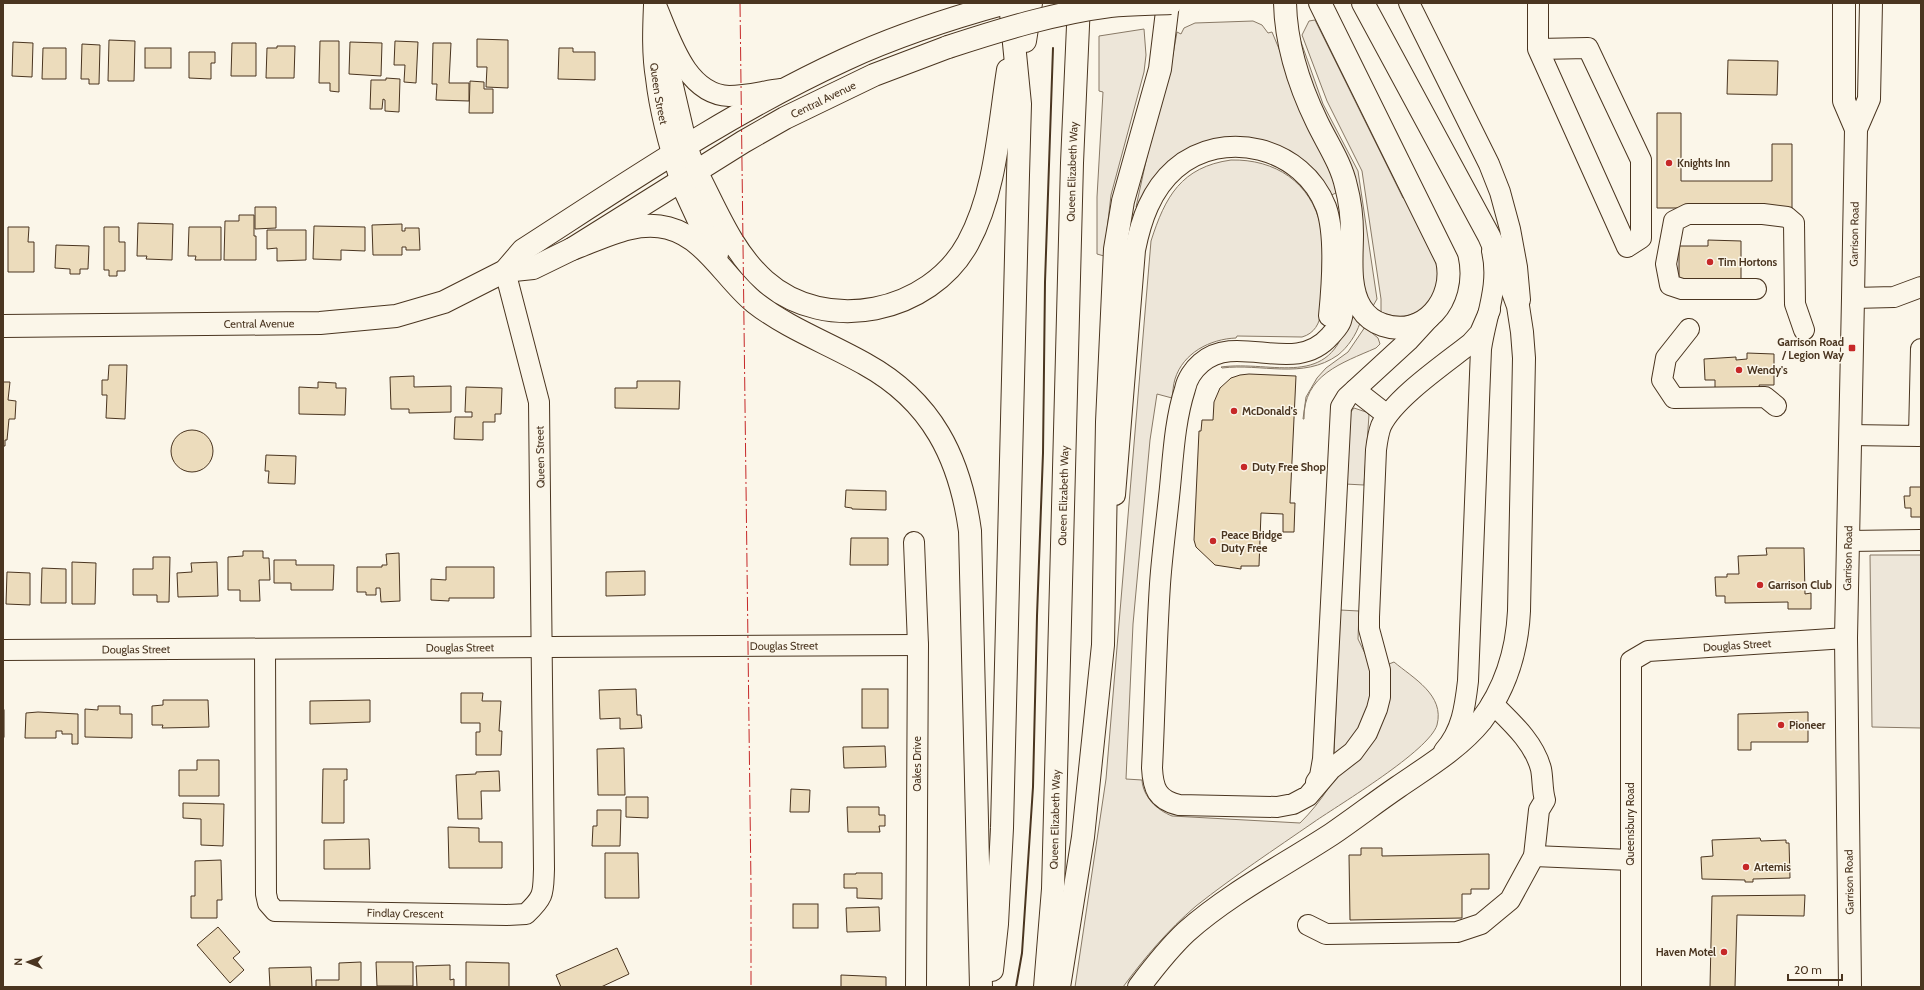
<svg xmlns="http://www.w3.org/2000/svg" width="1924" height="990" font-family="Cabin,sans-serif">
<rect width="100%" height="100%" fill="#fbf6e9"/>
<g fill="#ede6d9" stroke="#887966">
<path d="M1315,20L1403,198H1407C1421,227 1462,288 1419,311C1406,318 1395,318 1381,312V299L1362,171L1327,101L1302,35L1309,21Z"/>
<path d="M1253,21L1262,25L1268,33L1272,32L1334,181L1336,193L1329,196L1264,141L1236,137L1136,207L1151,138L1169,77L1177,32L1181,34L1184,28L1195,23Z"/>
<path d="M1144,29L1146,55L1144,72L1111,195L1104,256L1097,254V197L1103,92L1099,91V36Z"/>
<path d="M1300,39L1323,104L1358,171L1377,299L1373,306L1368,302L1308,80Z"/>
<path d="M1231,160C1275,159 1311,182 1321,227C1324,243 1322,260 1322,276C1322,297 1327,330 1302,337L1237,336L1236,338C1210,339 1183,353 1175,379C1173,385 1173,392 1172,398L1157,394L1150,440L1133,624L1126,779L1142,780C1143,797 1157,810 1172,816L1300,823C1343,781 1364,718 1389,664L1394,662C1413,678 1445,695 1437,725C1429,751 1340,804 1314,822C1275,849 1234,876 1196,906C1168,930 1145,957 1123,987H1075L1106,779L1151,241C1165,197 1181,167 1231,160Z"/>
<path d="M1355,317L1360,323C1356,335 1348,347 1338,355C1303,380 1261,363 1222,368L1221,367C1273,360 1331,391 1348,318Z"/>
<path d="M1365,327L1378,338L1380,344L1376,348C1342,363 1303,375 1304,419H1303L1306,397L1317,378L1326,368L1348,352Z"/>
<path d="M1354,408L1366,412L1369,415L1364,485L1345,484L1350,413Z"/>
<path d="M1870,555H1921V728L1872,727Z"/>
<path d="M1340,610L1359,611L1358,639L1373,670L1374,687L1357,737L1334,754Z"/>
</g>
<g fill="#ecdcbc" stroke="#4a3520">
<path d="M477,39L508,40V88L486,87L487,67H477Z"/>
<path d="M109,40L135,41L134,81H108Z"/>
<path d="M320,41H339V92L330,91V83H319Z"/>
<path d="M395,41L418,42L416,83L404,82L405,65H394Z"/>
<path d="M13,42L33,43L32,77L12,76Z"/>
<path d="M350,42L382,43L381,76L349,74Z"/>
<path d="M232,43H256V76H231Z"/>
<path d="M433,43H451L449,83H469V101L436,100L437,84H432Z"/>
<path d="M82,44L100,45L99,84H89V79H81Z"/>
<path d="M277,46H295L294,78H266L267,48H277Z"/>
<path d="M43,48H66V79H42Z"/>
<rect x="145" y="48" width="26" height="20"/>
<path d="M559,48H573V52H595V80L558,79Z"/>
<path d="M189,52H215V63H211V79L189,78Z"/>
<path d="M1728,60L1778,61L1777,95L1727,94Z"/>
<path d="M386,78L400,79L399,112L385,111V100L383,99L382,109H370L371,80H386Z"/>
<path d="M470,81L484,82V89H493V113H469Z"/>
<path d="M1657,113H1681V181H1772V144H1792V208H1657Z"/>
<path d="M255,207H276V228L255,229Z"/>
<path d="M239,215H254V236H256V260H224L225,221H239Z"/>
<path d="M138,223L173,224L172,260L146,259L147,256H137Z"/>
<path d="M402,224V231H405V228H419L420,250H406V247H402V255H373L372,225Z"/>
<path d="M314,226L365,227V251L341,250V260L313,259Z"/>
<path d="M8,227H29L28,242H34V272H8Z"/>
<path d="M104,227H119V242H125V271H117V276H109V270H104Z"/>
<path d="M189,227H221V260H195L196,256H188Z"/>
<path d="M267,230H306V260L277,261V248L267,249Z"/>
<path d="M1708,240L1741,241V283L1708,282V279H1679V246H1708Z"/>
<path d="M56,245L89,246L88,269H80V274H70V269L55,268Z"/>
<path d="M1747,353L1774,354V385H1759L1760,389L1715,390V380H1705L1704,359L1736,357V360L1747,359Z"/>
<path d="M109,365H127L125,419L106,418L107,395H102V380H108Z"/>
<path d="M1249,374L1296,376L1290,503H1295L1294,532H1283V514L1261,513L1259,566H1241V569L1215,565L1196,547L1194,540L1199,431H1201L1202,420H1213L1214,402L1220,388L1231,378L1240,375Z"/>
<path d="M414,376V387L451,386V412L409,413V409H391L390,377Z"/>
<path d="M637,381H680L679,409L615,408V388H637Z"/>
<path d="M3,382H10L8,400L16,401L15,419H9L7,440H5V446H3Z"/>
<path d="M318,382L336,383V388H346L345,415L299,414V387L318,388Z"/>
<path d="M466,387L502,388L501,414H495V422H483V440L454,439L455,417H472V412H465Z"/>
<circle cx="192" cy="451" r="21"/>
<path d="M266,455L296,456L295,484L268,483L269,471H265Z"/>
<path d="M1910,487H1921V517H1911V508H1905L1904,496H1910Z"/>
<path d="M846,490L886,491V510L852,509V508L845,507Z"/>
<path d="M851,538H888V565H850Z"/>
<path d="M1766,548H1804L1805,594L1811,593V609H1788V602L1725,603V596H1716L1715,577H1727V574H1739L1738,556L1767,555Z"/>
<path d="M243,551H263V558H269L270,580H259L260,601H240V590H228V557L243,556Z"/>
<path d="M399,553L400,601L381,602L380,588H376V595H366V592H357V567H382V565H387L386,554Z"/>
<path d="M153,557H170L169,602H157V595H133V569H153Z"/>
<path d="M274,560H296V565H334L333,590H291V583H274Z"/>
<path d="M72,562L96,563L95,604H72Z"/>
<path d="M217,562L218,596L178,597L177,573L192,572L191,563Z"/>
<path d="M446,567H494V598H449V601L431,600V579L446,580Z"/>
<path d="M42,568L66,569V603H41Z"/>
<path d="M645,571V595L606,596V572Z"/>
<path d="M7,572L30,573V605L6,604Z"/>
<path d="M636,689L637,715H641L642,728L620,729V718L600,719L599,690Z"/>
<rect x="862" y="689" width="26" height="39"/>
<path d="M461,693H483L482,701H501L499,731H502L501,755H476V732H480V723H461Z"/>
<path d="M163,700H208L209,727L162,728L163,725H152V706L163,705Z"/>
<path d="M370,700V722L310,724V701Z"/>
<path d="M98,706H120V714H132V738L85,737V709L98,710Z"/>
<rect x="3" y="710" width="1" height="27"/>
<path d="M38,712L78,714V744H72V734H62V731H56V738H25L26,713Z"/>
<path d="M1808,712V742H1751V750H1738V714Z"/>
<path d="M885,746L886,767L844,768L843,747Z"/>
<path d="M624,748L625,795H598L597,749Z"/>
<path d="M197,760H219V796H179V770H197Z"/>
<path d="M323,769H347V780H344V823H322Z"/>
<path d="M499,771L500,791H481L482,819H458L456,775L476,774V772Z"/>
<path d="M791,789L810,790L809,812H790Z"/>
<path d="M626,797H648V818L626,817Z"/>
<path d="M183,803L224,804L223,846L201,845V819L183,818Z"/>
<path d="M847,807H879V815H885V826H879L880,832H848Z"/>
<path d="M597,810H621L620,846H592L593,826H597Z"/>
<path d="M448,827L479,828V842H502V868H449Z"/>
<path d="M1760,838L1761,841L1786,840V843H1789L1790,878L1753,879V882H1745V880L1702,879L1701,857L1713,856L1712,840Z"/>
<path d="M369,839L370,869H324V840Z"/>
<path d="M1361,848H1382V856L1489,854V889H1471V894H1462V918L1350,920L1349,855H1361Z"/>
<path d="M605,853H638L639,898H605Z"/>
<path d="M221,860L222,900H217V918H191V896H195V861Z"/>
<path d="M856,873H882V899L857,898V888H844V874H856Z"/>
<path d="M1805,895L1804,916L1737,915L1735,987H1710L1712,896Z"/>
<rect x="793" y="904" width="25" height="24"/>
<path d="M879,907L880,931L847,932L846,908Z"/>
<path d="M218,927L240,952L233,958L244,970L230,983L197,945Z"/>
<path d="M617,948L629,974L601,987H561L556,975Z"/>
<path d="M361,962V987H316V980H339V963Z"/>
<path d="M376,962H413V986H377Z"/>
<path d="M466,962L509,963V987H466Z"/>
<path d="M450,965V980L454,979V987H417L416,966Z"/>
<path d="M311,967L312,987H270L269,968Z"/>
<path d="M841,975L886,977V987H841Z"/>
</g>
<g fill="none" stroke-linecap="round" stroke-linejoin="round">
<g stroke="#4a3520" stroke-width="22">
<g id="minor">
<path d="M655,3C670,37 685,94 729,96C747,96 764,91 781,89"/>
<path d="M1409,3L1489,164L1500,192L1510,229L1517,267L1520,300"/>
<path d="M1538,3V49L1627,247L1641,238V160L1588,48L1538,49"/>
<path id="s1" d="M654,5C653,29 652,54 656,78C660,113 670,149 681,182"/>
<path d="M663,43L687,146L696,171"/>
<path d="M1349,269C1344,286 1346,305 1341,321C1339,327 1334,331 1330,336C1294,377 1237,331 1201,363C1194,369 1187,379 1185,389C1174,423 1173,461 1169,497C1166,526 1162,555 1160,584C1156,645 1155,706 1152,768C1153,788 1157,800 1179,805L1277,807L1293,804L1308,796L1331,769L1353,752L1367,733L1377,709L1380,697V670L1369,629V617L1376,450C1377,442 1378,434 1381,426C1394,398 1446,363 1471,343L1480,333L1490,310"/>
<path d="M1756,289H1682L1670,285L1666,264L1674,221L1688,214H1763L1787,217L1794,223L1795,304L1804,330"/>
<path d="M1853,298L1894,297L1921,287"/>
<path d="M1689,329L1666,358L1662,380L1674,398L1765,397L1776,406"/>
<path d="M1355,390L1387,415"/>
<path d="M1850,435L1919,436L1921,349"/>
<path d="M1115,495L1135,250C1141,220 1151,190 1175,169C1223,127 1303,147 1326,207C1336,235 1332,286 1329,316"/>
<path d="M1848,541L1921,540"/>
<path d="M914,542L918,645L916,987"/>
<path id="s2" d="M265,649L266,894L268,903L275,911L507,915L526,914C545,896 543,893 544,869L539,402L505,271"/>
<path id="s3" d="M3,650L918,645"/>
<path d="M1444,751C1462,731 1465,707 1468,681L1481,349C1486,315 1500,285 1492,251"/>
<path d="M1316,782L1320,776L1323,759L1341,407L1347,397L1408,341L1430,317"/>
<path d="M1534,856L1630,860"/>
<path d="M1308,925L1326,934L1457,932L1481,924L1510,900L1534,856L1539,810L1545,800C1542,790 1543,779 1541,769C1534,742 1511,722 1492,703"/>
<path id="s4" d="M1631,987V661L1648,651L1846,638"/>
</g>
</g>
<g stroke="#4a3520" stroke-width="24">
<g id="major">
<path d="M1844,3V101L1856,129"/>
<path id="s5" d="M505,271L533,268L572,249L743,142L785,118L874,75L948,47"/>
<path id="s6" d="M3,326L320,323L396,316L444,302L505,271L523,250C627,183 731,112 844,60C896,36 951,18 1006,3"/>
<path id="s7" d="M1850,987L1846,638L1853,298L1856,129L1869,99L1871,3"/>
</g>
</g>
<g stroke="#4a3520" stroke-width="24">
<g id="highway">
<path d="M1285,3C1286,45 1299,85 1317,122C1327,143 1341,163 1346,186C1350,201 1352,218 1352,234C1352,257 1348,288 1361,308C1366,316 1374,322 1383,325C1424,339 1456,299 1447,260L1320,3"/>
<path d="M1025,41L1031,3"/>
<path d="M696,171C716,209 732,252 765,281C826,335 930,313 968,243C996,192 999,126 1008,70"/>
<path d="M681,182L705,234L717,254"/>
<path d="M572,249C602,238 636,219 668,228C706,238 725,278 754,302C787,328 828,343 865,364C932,401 960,458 970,531L981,987"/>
<path d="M992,970L997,924L1002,828L1018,175L1020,104L1010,3"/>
<path id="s8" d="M1045,987L1053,889L1072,163L1079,3"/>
<path d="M1059,987L1083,837L1103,645L1107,422L1115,249L1123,201L1160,69L1168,3"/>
<path d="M1139,987C1154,967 1168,949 1186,932C1230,893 1283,866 1332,834C1354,819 1376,802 1398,787C1427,767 1459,748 1481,721C1506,688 1517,652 1519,611L1524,358L1522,332L1518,306L1510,284L1489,236L1363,3"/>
</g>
</g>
<use href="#minor" stroke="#fbf6e9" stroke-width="20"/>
<use href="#major" stroke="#fbf6e9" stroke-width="22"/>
<use href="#highway" stroke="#fbf6e9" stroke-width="22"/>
<g stroke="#4a3520" stroke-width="24" stroke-linecap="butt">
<path id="major-bridge" d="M948,47C1000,30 1055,13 1110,6C1130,4 1150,4 1171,3"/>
</g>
<use href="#major-bridge" stroke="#fbf6e9" stroke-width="22"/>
<path stroke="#4a3520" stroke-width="2" d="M1016,987L1022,953L1033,787L1037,616L1043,453L1045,282L1053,48"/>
<path stroke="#c62828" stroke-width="1" stroke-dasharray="14 3 2 3" stroke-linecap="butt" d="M740,3L751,886V987"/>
</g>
<g fill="#c62828" stroke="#fbf6e9" stroke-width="1.5">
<circle cx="1669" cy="163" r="4"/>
<circle cx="1710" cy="262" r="4"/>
<rect x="1848" y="344" width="8" height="8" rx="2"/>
<circle cx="1739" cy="370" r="4"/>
<circle cx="1234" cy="411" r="4"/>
<circle cx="1244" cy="467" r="4"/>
<circle cx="1213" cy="541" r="4"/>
<circle cx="1760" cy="585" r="4"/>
<circle cx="1781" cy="725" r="4"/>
<circle cx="1746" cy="867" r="4"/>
<circle cx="1724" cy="952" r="4"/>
</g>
<g text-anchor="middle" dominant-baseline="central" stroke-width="3" stroke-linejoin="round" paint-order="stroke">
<g font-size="11" fill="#4a3520" stroke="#fbf6e9">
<text stroke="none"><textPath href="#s1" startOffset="89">Queen Street</textPath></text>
<text stroke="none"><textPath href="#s5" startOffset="364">Central Avenue</textPath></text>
<text stroke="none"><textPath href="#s8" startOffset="816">Queen Elizabeth Way</textPath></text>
<text stroke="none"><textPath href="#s7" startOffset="753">Garrison Road</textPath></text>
<text stroke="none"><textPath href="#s6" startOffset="256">Central Avenue</textPath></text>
<text transform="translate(540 457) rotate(-91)">Queen Street</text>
<text stroke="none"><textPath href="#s8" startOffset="492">Queen Elizabeth Way</textPath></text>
<text stroke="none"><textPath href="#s7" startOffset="429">Garrison Road</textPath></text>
<text stroke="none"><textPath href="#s4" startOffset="435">Douglas Street</textPath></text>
<text stroke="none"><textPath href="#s3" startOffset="781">Douglas Street</textPath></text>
<text stroke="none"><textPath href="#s3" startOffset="457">Douglas Street</textPath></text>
<text stroke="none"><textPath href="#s3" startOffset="133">Douglas Street</textPath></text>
<text transform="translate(917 764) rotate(-90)">Oakes Drive</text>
<text stroke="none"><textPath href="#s8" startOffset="168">Queen Elizabeth Way</textPath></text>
<text transform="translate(1630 824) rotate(-90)">Queensbury Road</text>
<text transform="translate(1849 882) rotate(-91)">Garrison Road</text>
<text stroke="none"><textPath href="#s2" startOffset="395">Findlay Crescent</textPath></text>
</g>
<g font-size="11" font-weight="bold" fill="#4a3520" stroke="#fbf6e9" text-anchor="start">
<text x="1677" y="163">Knights Inn</text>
<text x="1718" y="262">Tim Hortons</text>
<text x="1844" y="342" text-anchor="end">Garrison Road<tspan x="1844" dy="13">/ Legion Way</tspan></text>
<text x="1747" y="370">Wendy's</text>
<text x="1242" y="411">McDonald's</text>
<text x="1252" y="467">Duty Free Shop</text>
<text x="1221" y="535">Peace Bridge<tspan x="1221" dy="13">Duty Free</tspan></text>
<text x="1768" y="585">Garrison Club</text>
<text x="1789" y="725">Pioneer</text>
<text x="1754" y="867">Artemis</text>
<text x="1716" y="952" text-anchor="end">Haven Motel</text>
</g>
</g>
<rect width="1924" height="990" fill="none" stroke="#4a3520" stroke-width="8"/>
<g transform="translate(28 962) rotate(271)" stroke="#fbf6e9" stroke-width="3" paint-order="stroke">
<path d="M0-3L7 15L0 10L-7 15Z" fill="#4a3520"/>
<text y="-6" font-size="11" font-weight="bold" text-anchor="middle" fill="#4a3520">N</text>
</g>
<path d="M1788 974v6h54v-6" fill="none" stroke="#4a3520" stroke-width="2"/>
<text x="1794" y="974" font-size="12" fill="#4a3520" stroke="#fbf6e9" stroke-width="3" paint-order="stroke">20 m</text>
</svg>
